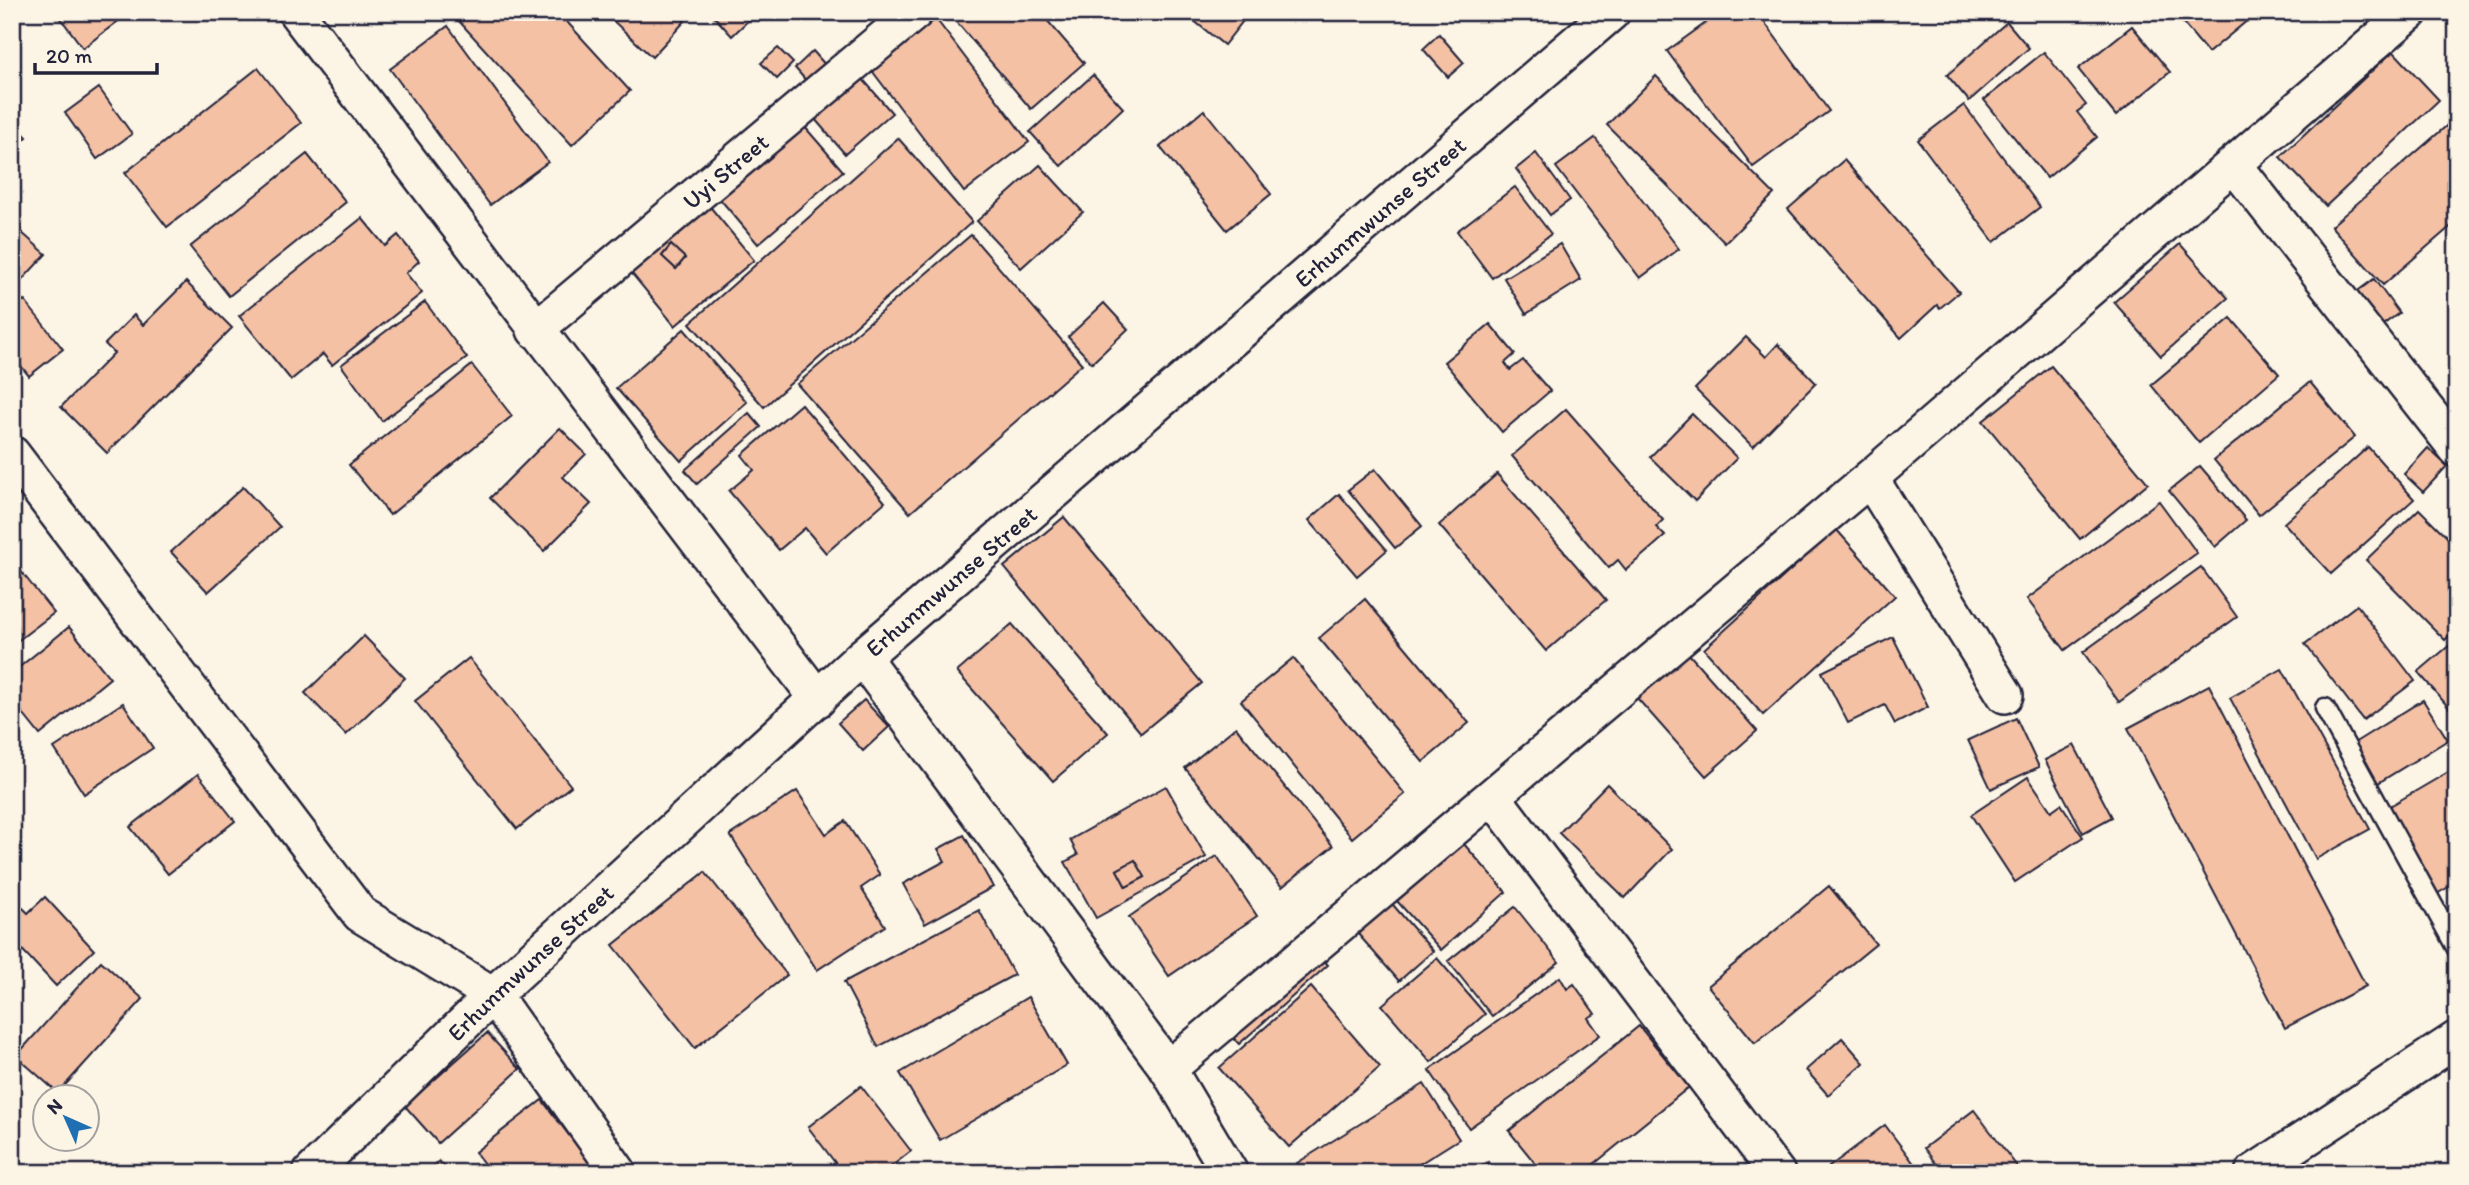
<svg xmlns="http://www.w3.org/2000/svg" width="2469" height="1185" font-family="Itim,sans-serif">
<rect width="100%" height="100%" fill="#fcf5e5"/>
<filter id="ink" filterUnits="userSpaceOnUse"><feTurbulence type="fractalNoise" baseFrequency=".0143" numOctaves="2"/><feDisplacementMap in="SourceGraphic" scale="14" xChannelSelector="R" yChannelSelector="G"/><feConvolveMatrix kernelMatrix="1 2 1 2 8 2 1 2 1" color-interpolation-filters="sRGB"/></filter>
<g filter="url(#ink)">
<g fill="#f4c1a5" stroke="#22223b" stroke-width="2" fill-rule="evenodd">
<path d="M56,12H130L83,48Z"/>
<path d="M466,12H558L630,91L572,145L458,20Z"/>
<path d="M613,12H676L685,21L652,57L609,17Z"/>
<path d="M710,12H757L732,36Z"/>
<path d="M948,12H1040L1084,63L1031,109Z"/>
<path d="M1183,12H1250L1224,45Z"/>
<path d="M1721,12H1757L1829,111L1753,167L1667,51Z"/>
<path d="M2174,12H2252L2254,15L2208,53Z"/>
<path d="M936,19L1029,142L964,192L870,68Z"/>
<path d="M2007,22L2029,48L1969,101L1947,75Z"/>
<path d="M448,26L548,162L490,205L390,69Z"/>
<path d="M2132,26L2170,72L2116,116L2078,69Z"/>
<path d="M1439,34L1464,63L1448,77L1423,49Z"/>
<path d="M778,48L793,63L777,79L761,63Z"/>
<path d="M813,51L828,68L809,84L795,68Z"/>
<path d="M2393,51L2439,100L2326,206L2280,157Z"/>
<path d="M2044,52L2086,105L2077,112L2097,137L2047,178L1984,100Z"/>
<path d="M258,68L301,123L167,227L125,173Z"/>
<path d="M855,70L892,113L845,154L808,111Z"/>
<path d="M1093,75L1123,108L1061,166L1030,132Z"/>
<path d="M1656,76L1774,194L1725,243L1607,125Z"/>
<path d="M99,88L132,134L97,159L65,113Z"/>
<path d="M1964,105L2040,207L1994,242L1918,140Z"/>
<path d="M1204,110L1271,194L1227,230L1160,147Z"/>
<path d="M12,122L27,137L12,151Z"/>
<path d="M2451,122L2457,129V221L2383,285L2331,226Z"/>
<path d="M804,126L843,171L758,244L720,199Z"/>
<path d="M898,138L972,222L764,407L690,323Z"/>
<path d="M1595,138L1679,249L1640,278L1556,167Z"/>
<path d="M1536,153L1570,200L1550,215L1516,169Z"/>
<path d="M307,154L346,202L229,296L190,247Z"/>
<path d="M1844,160L1959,292L1940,308L1937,305L1901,338L1788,209Z"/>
<path d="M1040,165L1083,212L1021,268L977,221Z"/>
<path d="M1515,187L1551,234L1492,278L1457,231Z"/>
<path d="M707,203L754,260L675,326L628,269ZM671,245L685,258L676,269L662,256Z"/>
<path d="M362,218L385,246L398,235L419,261L406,273L422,293L332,365L323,354L291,380L239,316Z"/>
<path d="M12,224L46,254L12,291Z"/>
<path d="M971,235L1082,364L910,513L797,384Z"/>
<path d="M1560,244L1581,280L1526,314L1504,278Z"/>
<path d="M2180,244L2228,298L2161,356L2114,302Z"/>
<path d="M671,245L685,258L676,269L662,256Z"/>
<path d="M2374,279L2399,313L2380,327L2355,293Z"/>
<path d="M186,282L232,328L107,453L61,407L114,353L105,344L134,315L143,325Z"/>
<path d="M24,300L63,349L29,376L12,355V310Z"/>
<path d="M425,302L467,358L382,421L341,365Z"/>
<path d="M1104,303L1128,329L1092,363L1068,337Z"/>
<path d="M2231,318L2279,374L2199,443L2151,385Z"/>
<path d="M1490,324L1515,354L1505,363L1510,370L1523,360L1550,391L1502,432L1444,362Z"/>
<path d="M684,329L747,402L681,461L616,388Z"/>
<path d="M1746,337L1766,357L1778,344L1816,383L1753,447L1695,389Z"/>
<path d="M472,365L512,416L390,515L349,465Z"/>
<path d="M2051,366L2148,483L2080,539L1983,421Z"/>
<path d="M2310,382L2355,437L2259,515L2214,460Z"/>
<path d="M801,404L885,502L826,553L805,528L779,550L729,491L754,470L742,455Z"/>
<path d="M1566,409L1663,520L1656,527L1665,536L1626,570L1618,560L1609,568L1512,456Z"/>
<path d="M749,413L761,427L697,484L685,470Z"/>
<path d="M1692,414L1737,458L1695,501L1650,457Z"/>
<path d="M560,428L586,454L563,477L591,504L544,551L490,498Z"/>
<path d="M2368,447L2414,499L2331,574L2284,523Z"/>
<path d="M2428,448L2447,466L2423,492L2404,474Z"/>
<path d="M2200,466L2246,520L2215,547L2169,491Z"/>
<path d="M1375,469L1422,526L1395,548L1348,490Z"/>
<path d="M1497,474L1606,600L1546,651L1439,525Z"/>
<path d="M243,487L280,527L208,592L171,552Z"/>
<path d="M1339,494L1387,550L1357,576L1309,520Z"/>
<path d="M2159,501L2197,553L2065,650L2027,599Z"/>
<path d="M2419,509L2457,547V628L2445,640L2366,560Z"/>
<path d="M1064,517L1202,683L1141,733L1004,567Z"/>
<path d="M1836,529L1895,596L1763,715L1704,649Z"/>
<path d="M12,560L54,613L12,645Z"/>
<path d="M2201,567L2237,617L2119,702L2083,652Z"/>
<path d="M1365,599L1469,723L1423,762L1319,638Z"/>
<path d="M2357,605L2415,681L2363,720L2305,644Z"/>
<path d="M1012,624L1108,733L1053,781L957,672Z"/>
<path d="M69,627L110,678L40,735L12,700V673Z"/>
<path d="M364,636L405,678L346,735L305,693Z"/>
<path d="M1893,637L1928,707L1895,724L1885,705L1848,723L1822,672Z"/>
<path d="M2457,639V717L2418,672Z"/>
<path d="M1688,653L1757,731L1706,776L1637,698Z"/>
<path d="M469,658L571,786L517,829L415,701Z"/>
<path d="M1293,658L1405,794L1352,838L1241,701Z"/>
<path d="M2282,669L2370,829L2316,859L2230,698Z"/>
<path d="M2209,685L2366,986L2285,1028L2128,728Z"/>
<path d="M864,700L889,727L863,751L838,723Z"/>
<path d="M2423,700L2448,740L2378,783L2354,743Z"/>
<path d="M123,703L153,748L84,794L54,748Z"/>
<path d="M2016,718L2039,767L1991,789L1968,740Z"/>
<path d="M1236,727L1333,846L1282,887L1185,768Z"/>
<path d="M2074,745L2112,817L2083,833L2045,760Z"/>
<path d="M2457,767V882L2435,895L2385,809Z"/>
<path d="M198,774L235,821L168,874L130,827Z"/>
<path d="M2028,777L2051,811L2061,804L2083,837L2015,882L1971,815Z"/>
<path d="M1607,784L1672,849L1625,898L1559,833Z"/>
<path d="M1166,786L1206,857L1096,918L1065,862L1078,855L1070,840ZM1135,860L1145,877L1126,887L1117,870Z"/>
<path d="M797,791L826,834L845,821L880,875L861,888L885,926L817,970L730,835Z"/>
<path d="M964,835L993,887L925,924L903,884L945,861L938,849Z"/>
<path d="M1463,843L1506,892L1441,950L1397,901Z"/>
<path d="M1217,856L1257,916L1169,976L1129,917Z"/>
<path d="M1135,860L1145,877L1126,887L1117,870Z"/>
<path d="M705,872L787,975L695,1048L613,945Z"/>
<path d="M1829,886L1876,944L1755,1043L1708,986Z"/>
<path d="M45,897L94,950L56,986L12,939V912L20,905L28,913Z"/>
<path d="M1387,898L1433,951L1399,981L1352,927Z"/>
<path d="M1515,907L1559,962L1492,1016L1448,961Z"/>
<path d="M979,910L1014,975L878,1047L844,982Z"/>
<path d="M1315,950L1328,965L1239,1044L1226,1030Z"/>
<path d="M1437,958L1485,1014L1431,1062L1382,1005Z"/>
<path d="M101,961L143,999L58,1093L16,1056Z"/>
<path d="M1560,977L1567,989L1574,984L1595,1014L1588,1018L1600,1035L1469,1128L1429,1070Z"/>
<path d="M1311,987L1380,1067L1289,1147L1219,1068Z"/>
<path d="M1028,997L1067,1065L940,1140L900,1073Z"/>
<path d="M1639,1026L1689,1087L1583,1173H1543L1509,1131Z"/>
<path d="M487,1033L520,1069L438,1143L405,1106Z"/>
<path d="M1842,1038L1864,1063L1828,1095L1806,1070Z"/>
<path d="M1424,1084L1459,1139L1405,1173H1302L1297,1163Z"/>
<path d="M861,1086L911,1151L883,1173H843L808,1127Z"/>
<path d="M542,1100L598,1173H491L475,1152Z"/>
<path d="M1974,1110L2022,1173H1943L1924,1148Z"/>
<path d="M1885,1125L1921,1173H1833L1829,1167Z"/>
<path d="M439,1161L451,1173H426Z"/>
<path d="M1488,1162L1494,1173H1470Z"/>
</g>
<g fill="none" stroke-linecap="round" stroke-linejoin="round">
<g stroke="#22223b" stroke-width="23">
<path id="service" d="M2325,708L2457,949"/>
</g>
<g stroke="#22223b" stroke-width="40">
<g id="minor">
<path d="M296,12L818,699"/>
<path d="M2235,166L2457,449"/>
<path id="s1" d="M535,330L915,12"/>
<path d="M12,454L360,914L493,995L619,1173"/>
<path d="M1870,478L2005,695"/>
<path d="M862,657L1168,1069L1230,1173"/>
<path d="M1493,797L1777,1173"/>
<path d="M1168,1069L1870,478L2410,12"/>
<path id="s2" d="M311,1173L493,995L862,657L1612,12"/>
<path d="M2253,1173L2457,1039"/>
</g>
</g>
<use href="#service" stroke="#fcf5e5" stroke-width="18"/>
<use href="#minor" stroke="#fcf5e5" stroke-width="35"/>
</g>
</g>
<g text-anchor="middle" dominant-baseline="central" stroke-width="7" stroke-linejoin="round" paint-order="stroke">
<g font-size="24" fill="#22223b" stroke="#fcf5e5">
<text stroke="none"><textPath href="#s1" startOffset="248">Uyi Street</textPath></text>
<text stroke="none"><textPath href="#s2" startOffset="1438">Erhunmwunse Street</textPath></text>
<text stroke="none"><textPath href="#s2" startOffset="872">Erhunmwunse Street</textPath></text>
<text stroke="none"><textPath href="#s2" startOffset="304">Erhunmwunse Street</textPath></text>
</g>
</g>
<rect width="2469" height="1185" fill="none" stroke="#fcf5e5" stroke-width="42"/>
<rect x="21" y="21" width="2427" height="1143" fill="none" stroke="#22223b" stroke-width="2.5" filter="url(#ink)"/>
<g transform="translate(66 1118) rotate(315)"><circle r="33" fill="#fcf5e5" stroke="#a5a1a1" stroke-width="2"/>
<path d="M0-5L12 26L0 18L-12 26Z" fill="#1f6fb2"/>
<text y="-10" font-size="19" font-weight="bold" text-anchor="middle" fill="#22223b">N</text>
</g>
<path d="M35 63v10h122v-10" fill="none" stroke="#22223b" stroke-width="3.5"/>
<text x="46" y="63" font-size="21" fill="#22223b" stroke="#fcf5e5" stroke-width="5" paint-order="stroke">20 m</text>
</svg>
